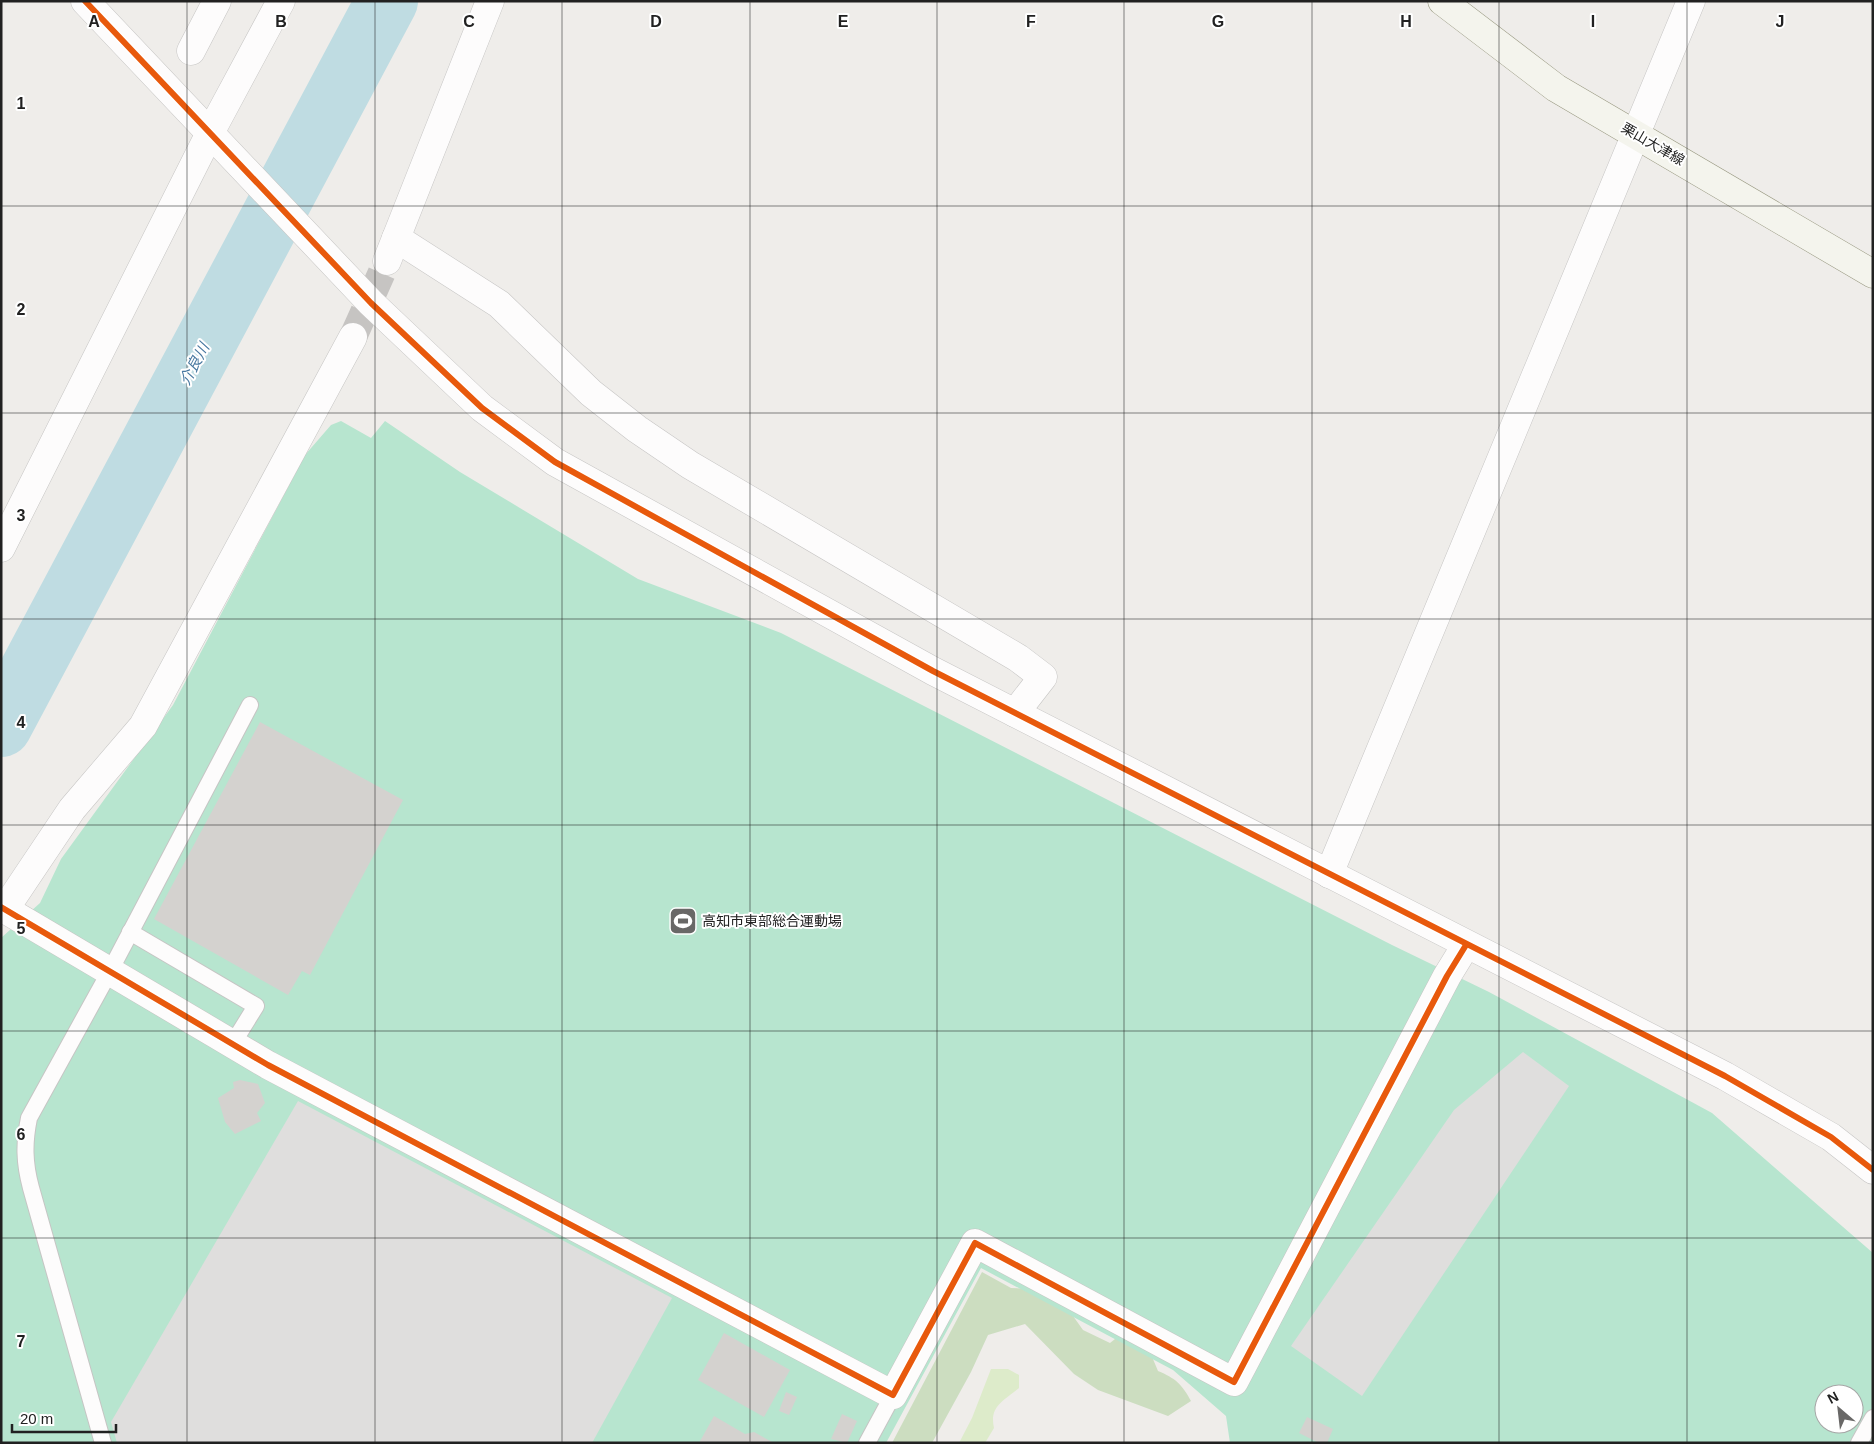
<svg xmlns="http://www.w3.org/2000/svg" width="1874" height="1444" font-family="Helvetica,'Noto Sans JP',sans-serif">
<rect width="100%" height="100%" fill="#efedea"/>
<path fill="#ddebca" d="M991,1369H1008L1019,1375V1388C1004,1401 989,1406 994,1428L985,1443H959L972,1418Z"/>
<path fill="#ccddc0" d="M982,1272L1011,1288L1038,1289L1066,1306L1083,1330L1110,1343L1120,1335L1150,1352L1158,1371C1175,1378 1182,1384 1191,1401L1168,1416L1098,1390L1074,1374L1025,1324L988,1335L971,1372L932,1443H892Z"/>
<path fill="#b7e5cf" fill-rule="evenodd" d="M341,421L371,438L385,421L460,472L638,579L781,633L1392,945L1489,992L1712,1113L1873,1253V1443H1230L1226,1416L1173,1370L981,1268L886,1443H1V938L40,903L61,859L173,705L305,455L331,425ZM1824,1394H1854V1424H1824Z"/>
<g fill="#dfdedd">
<path d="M1523,1052L1569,1086L1362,1396L1291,1346L1454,1110Z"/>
<path d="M298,1101L672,1298L592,1443H117L111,1422Z"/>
</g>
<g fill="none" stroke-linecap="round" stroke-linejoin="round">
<path stroke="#bfdce2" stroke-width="62" d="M1,726L387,1"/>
</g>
<g fill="#d4d2cf">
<path d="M260,722L403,800L310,975L302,971L288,995L154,919Z"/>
<path d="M240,1080L258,1084L265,1103L257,1113L261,1121L235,1134L225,1122L218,1098L234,1088L233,1082Z"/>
<path d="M724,1333L790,1370L764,1417L698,1380Z"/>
<path d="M786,1392L797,1397L789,1415L779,1411Z"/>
<path d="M842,1414L857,1421L847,1443L831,1439Z"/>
<path d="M714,1416L745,1434L754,1432L774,1443H699Z"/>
<path d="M1307,1417L1333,1429L1327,1443H1319L1299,1433Z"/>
</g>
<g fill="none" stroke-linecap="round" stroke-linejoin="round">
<path stroke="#c6c4c2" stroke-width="28" stroke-dasharray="28 14" stroke-linecap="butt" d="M353,337L387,261"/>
<g stroke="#c6c5c4" stroke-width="18">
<g id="service">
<path d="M130,932L256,1006L233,1043"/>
<path d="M103,1443L31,1188C24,1162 24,1143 29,1118L110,971L250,705"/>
<path d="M867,1443L893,1395"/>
<path d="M1859,1443L1873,1418"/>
</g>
</g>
<g stroke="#c6c5c4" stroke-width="29">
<g id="minor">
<path d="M191,51L217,1"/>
<path d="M396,238L499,304L591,393L637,429L690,465L1018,658L1043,677L1015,713"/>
<path d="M1,548L210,133L281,1"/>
<path d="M1329,874L1691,1"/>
<path d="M1,907L268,1065L893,1395L975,1243L1234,1382L1447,976L1466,945"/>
</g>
</g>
<g stroke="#c6c5c4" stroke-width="29">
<g id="tertiary">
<path d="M85,1L371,303L482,408L555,462L933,671L1725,1076L1831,1137L1873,1170"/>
<path d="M387,261L490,1"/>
<path d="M5,909L72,809L143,726L353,337"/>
</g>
</g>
<g stroke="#999982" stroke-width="29">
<path id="secondary" d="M1442,1L1556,88L1873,274"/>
</g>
<use href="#service" stroke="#fdfcfc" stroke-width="16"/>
<use href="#minor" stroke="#fdfcfc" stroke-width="28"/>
<use href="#tertiary" stroke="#fdfcfc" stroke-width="28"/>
<use href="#secondary" stroke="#f4f4ed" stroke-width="28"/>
<g stroke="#fff" stroke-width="9">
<g id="cycleway">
<path d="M85,1L371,303L482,408L555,462L933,671L1725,1076L1831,1137L1873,1170"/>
<path d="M1,907L268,1065L893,1395L975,1243L1234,1382L1447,976L1466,945"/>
</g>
</g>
<use href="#cycleway" stroke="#e8590c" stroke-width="6"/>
</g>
<path fill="none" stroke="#212121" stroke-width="1" stroke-opacity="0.55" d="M187,1V1443M375,1V1443M562,1V1443M750,1V1443M937,1V1443M1124,1V1443M1312,1V1443M1499,1V1443M1687,1V1443M1,206H1873M1,413H1873M1,619H1873M1,825H1873M1,1031H1873M1,1238H1873"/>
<defs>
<g id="stadium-square" transform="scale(1.4375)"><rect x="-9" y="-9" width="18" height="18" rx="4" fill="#696867" stroke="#fff"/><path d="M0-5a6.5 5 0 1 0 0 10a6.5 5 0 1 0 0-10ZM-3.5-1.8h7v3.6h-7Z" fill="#fff"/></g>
</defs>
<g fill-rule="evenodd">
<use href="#stadium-square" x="683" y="921"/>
</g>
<g text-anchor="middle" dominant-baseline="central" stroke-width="4" stroke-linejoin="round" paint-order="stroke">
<g font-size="14" fill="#212121" stroke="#fff">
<text transform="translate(1653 144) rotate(30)">栗山大津線</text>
</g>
<g font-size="14" fill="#212121" stroke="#fff" text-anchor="start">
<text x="702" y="921">高知市東部総合運動場</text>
</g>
<g font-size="15" font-style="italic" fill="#4878a0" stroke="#fff">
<text transform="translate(194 364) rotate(-62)">介良川</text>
</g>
</g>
<g font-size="16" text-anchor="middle" font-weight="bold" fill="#212121" stroke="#fff" stroke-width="4" stroke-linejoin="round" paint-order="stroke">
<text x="94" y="27">A</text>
<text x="281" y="27">B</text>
<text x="469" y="27">C</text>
<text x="656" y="27">D</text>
<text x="843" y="27">E</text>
<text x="1031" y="27">F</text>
<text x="1218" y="27">G</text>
<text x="1406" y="27">H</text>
<text x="1593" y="27">I</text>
<text x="1780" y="27">J</text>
<text x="21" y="109">1</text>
<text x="21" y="315">2</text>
<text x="21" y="521">3</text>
<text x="21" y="728">4</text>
<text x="21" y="934">5</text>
<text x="21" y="1140">6</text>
<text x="21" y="1347">7</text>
</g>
<rect width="1874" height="1444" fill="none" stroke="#212121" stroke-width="5"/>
<g transform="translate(1839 1409) rotate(332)"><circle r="24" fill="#ffffff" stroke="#a6a6a6"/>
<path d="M0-4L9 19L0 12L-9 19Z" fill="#696867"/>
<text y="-8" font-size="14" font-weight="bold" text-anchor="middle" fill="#212121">N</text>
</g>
<path d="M12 1424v8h104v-8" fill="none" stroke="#212121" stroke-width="2.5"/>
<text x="20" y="1424" font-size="15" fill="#212121" stroke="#ffffff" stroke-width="4" paint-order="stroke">20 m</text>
</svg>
